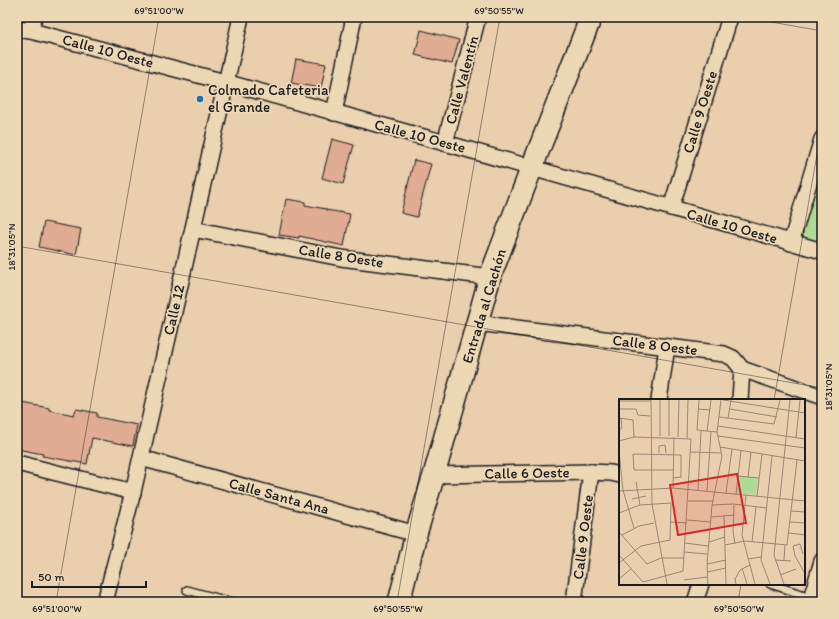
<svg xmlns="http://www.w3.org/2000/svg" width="839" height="619" font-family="Itim,sans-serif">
<rect width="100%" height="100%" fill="#eacfaf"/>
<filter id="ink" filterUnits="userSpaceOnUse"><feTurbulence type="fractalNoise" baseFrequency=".025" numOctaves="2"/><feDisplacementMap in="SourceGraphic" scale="8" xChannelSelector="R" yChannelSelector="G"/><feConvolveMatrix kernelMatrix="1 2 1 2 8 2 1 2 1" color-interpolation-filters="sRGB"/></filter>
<g filter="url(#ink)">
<path fill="#aeda98" stroke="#657b5a" d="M822,163V245L799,238Z"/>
<g fill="#e0ac93" stroke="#1c1c1c">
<path d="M421,30L459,40L452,64L415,55Z"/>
<path d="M296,59L326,64L321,88L291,83Z"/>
<path d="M332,139L354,145L343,184L322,178Z"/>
<path d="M414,160L431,164L417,217L401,213Z"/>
<path d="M286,199L305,202V205L326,209V210L350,214L344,246L299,236V238L279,235Z"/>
<path d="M44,222L81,229L76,255L39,247Z"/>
<path d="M17,402L49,408V410L74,415L76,409L97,413V417L137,425L133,446L92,438L87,464L42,456L43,454L17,449Z"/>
</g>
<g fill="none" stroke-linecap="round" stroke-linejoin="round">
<g stroke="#1c1c1c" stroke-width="10">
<g id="lane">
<path d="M770,584L811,597"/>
<path d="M187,590L232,602"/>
</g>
</g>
<g stroke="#1c1c1c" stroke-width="18">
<g id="street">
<path d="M17,29L31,31L225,82L445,143L822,251"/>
<path d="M31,31L34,17"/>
<path d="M334,113L354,17"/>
<path d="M445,143L478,17"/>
<path d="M671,208L730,17"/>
<path d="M193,229L341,258L490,277"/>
<path d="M791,243L822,139"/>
<path d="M477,323L724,354L733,358L742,369L822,397"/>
<path d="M659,400L667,347"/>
<path d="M740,400L742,369"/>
<path d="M141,458L416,534"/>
<path d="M17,463L133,492"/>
<path d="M434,475L591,472L611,473L620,475"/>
<path d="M105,602L133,492L241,17"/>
<path d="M574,602L591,472"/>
<path d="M695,602L701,584"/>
<path d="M810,602L822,561"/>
</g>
</g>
<g stroke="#1c1c1c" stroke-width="24">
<path id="secondary" d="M399,602L416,534L434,475L490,277L532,167L591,17"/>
</g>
<use href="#lane" stroke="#edd8b6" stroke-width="7"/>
<use href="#street" stroke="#edd8b6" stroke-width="15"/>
<use href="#secondary" stroke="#edd8b6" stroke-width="21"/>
</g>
</g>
<path fill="none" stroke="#1c1c1c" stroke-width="1" stroke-opacity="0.45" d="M743,17L822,31M17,246L822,388M774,400L822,126M56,602L159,17M397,602L500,17M738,602L741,584"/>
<circle fill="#1f6fb2" stroke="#edd8b6" stroke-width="1.5" cx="200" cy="99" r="4"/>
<g text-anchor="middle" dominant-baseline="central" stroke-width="3.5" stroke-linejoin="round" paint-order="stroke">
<g font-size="15" fill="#1c1c1c" stroke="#edd8b6">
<text transform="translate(108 51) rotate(15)">Calle 10 Oeste</text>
<text transform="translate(462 80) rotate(-75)">Calle Valentín</text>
<text transform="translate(700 112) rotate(-73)">Calle 9 Oeste</text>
<text transform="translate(420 136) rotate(15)">Calle 10 Oeste</text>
<text transform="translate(732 226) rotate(16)">Calle 10 Oeste</text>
<text transform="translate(341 256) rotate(9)">Calle 8 Oeste</text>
<text transform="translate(484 306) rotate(-73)">Entrada al Cachón</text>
<text transform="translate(174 310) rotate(-77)">Calle 12</text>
<text transform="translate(655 345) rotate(7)">Calle 8 Oeste</text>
<text transform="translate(527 473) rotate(-1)">Calle 6 Oeste</text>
<text transform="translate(279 496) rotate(15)">Calle Santa Ana</text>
<text transform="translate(583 537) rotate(-83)">Calle 9 Oeste</text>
</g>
<g font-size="15" fill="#1c1c1c" stroke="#edd8b6" text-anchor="start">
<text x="208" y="90">Colmado Cafeteria<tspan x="208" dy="17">el Grande</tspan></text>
</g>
</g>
<g transform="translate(619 399)">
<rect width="186" height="186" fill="#eacfaf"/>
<path d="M120,77L139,79L137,96L118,94Z" fill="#aeda98"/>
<path fill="none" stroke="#988774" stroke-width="1" d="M32,1L33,105L48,185M80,1L78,31L98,33M104,1L186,14M0,2H32M0,10H17L19,16L31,17M79,10L91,11M111,10L158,18M100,18L155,25L161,1M0,19L14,21L15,38M109,19L112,1M99,27L186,40M0,31L3,29L2,19M88,32L92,1M41,37V1M50,37V1M99,37L186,49M59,38L60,1M68,39L69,1M177,39L181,1M0,42L15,38L72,40L64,172L24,183M101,48L186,62M0,52L4,91L15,129M72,53L102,54M40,54V47L46,46L47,54M54,71H15L14,55L62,56V78L54,79M119,77L140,79M129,78L132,53M17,83L21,106M54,89L55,38M79,91L82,32M0,92L54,89L186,102M88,92L92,33M107,94L113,50M117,95L122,52M127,96L123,136L136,185M138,97L143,55M13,100L27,97M69,102H94M93,106L114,105L148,109M115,106L114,132L116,145M172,112L186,113M0,114L21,106L52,104L51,141L22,147L0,164M105,116L107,185M92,118L116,116M68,121L92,123M52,123L68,124M171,123L186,124M0,133L28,165L42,159H65M170,134L186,136M3,136L20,127L35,124M90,143L106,138M133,143L137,108M66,144L89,147M106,146L126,142L168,146L178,61M65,153L88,155M184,155L181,145L174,147L176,157L185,173M0,156L24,183M129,160L142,158M156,161L172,162M165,161L166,146M88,165L107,161M123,169L128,185M88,173L107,169M161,176L177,170M0,180L12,170M65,181L88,178M89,185L88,165L93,106L103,57L98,33L102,1M117,185L116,180L121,171L131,166M151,185L142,161L153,57M165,185L155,156L171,1"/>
<path fill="#d62828" fill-opacity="0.15" stroke="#d62828" stroke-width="2" d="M118,75L127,124L59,136L51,86Z"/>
<rect width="186" height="186" fill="none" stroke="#1c1c1c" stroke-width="2"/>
</g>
<rect width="839" height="619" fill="none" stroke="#edd8b6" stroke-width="44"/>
<path d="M32 581v6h114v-6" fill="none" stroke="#1c1c1c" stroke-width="2"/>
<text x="38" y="581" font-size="12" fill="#1c1c1c" stroke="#edd8b6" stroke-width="3" paint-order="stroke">50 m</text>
<rect x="22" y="22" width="795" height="575" fill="none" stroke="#1c1c1c" stroke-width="1.5"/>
<g font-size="10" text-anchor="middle" fill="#1c1c1c">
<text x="159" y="14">69°51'00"W</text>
<text x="499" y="14">69°50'55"W</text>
<text transform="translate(11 247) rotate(-90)" y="4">18°31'05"N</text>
<text transform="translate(828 387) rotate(-90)" y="4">18°31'05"N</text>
<text x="57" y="612">69°51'00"W</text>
<text x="398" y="612">69°50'55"W</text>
<text x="739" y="612">69°50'50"W</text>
</g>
</svg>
